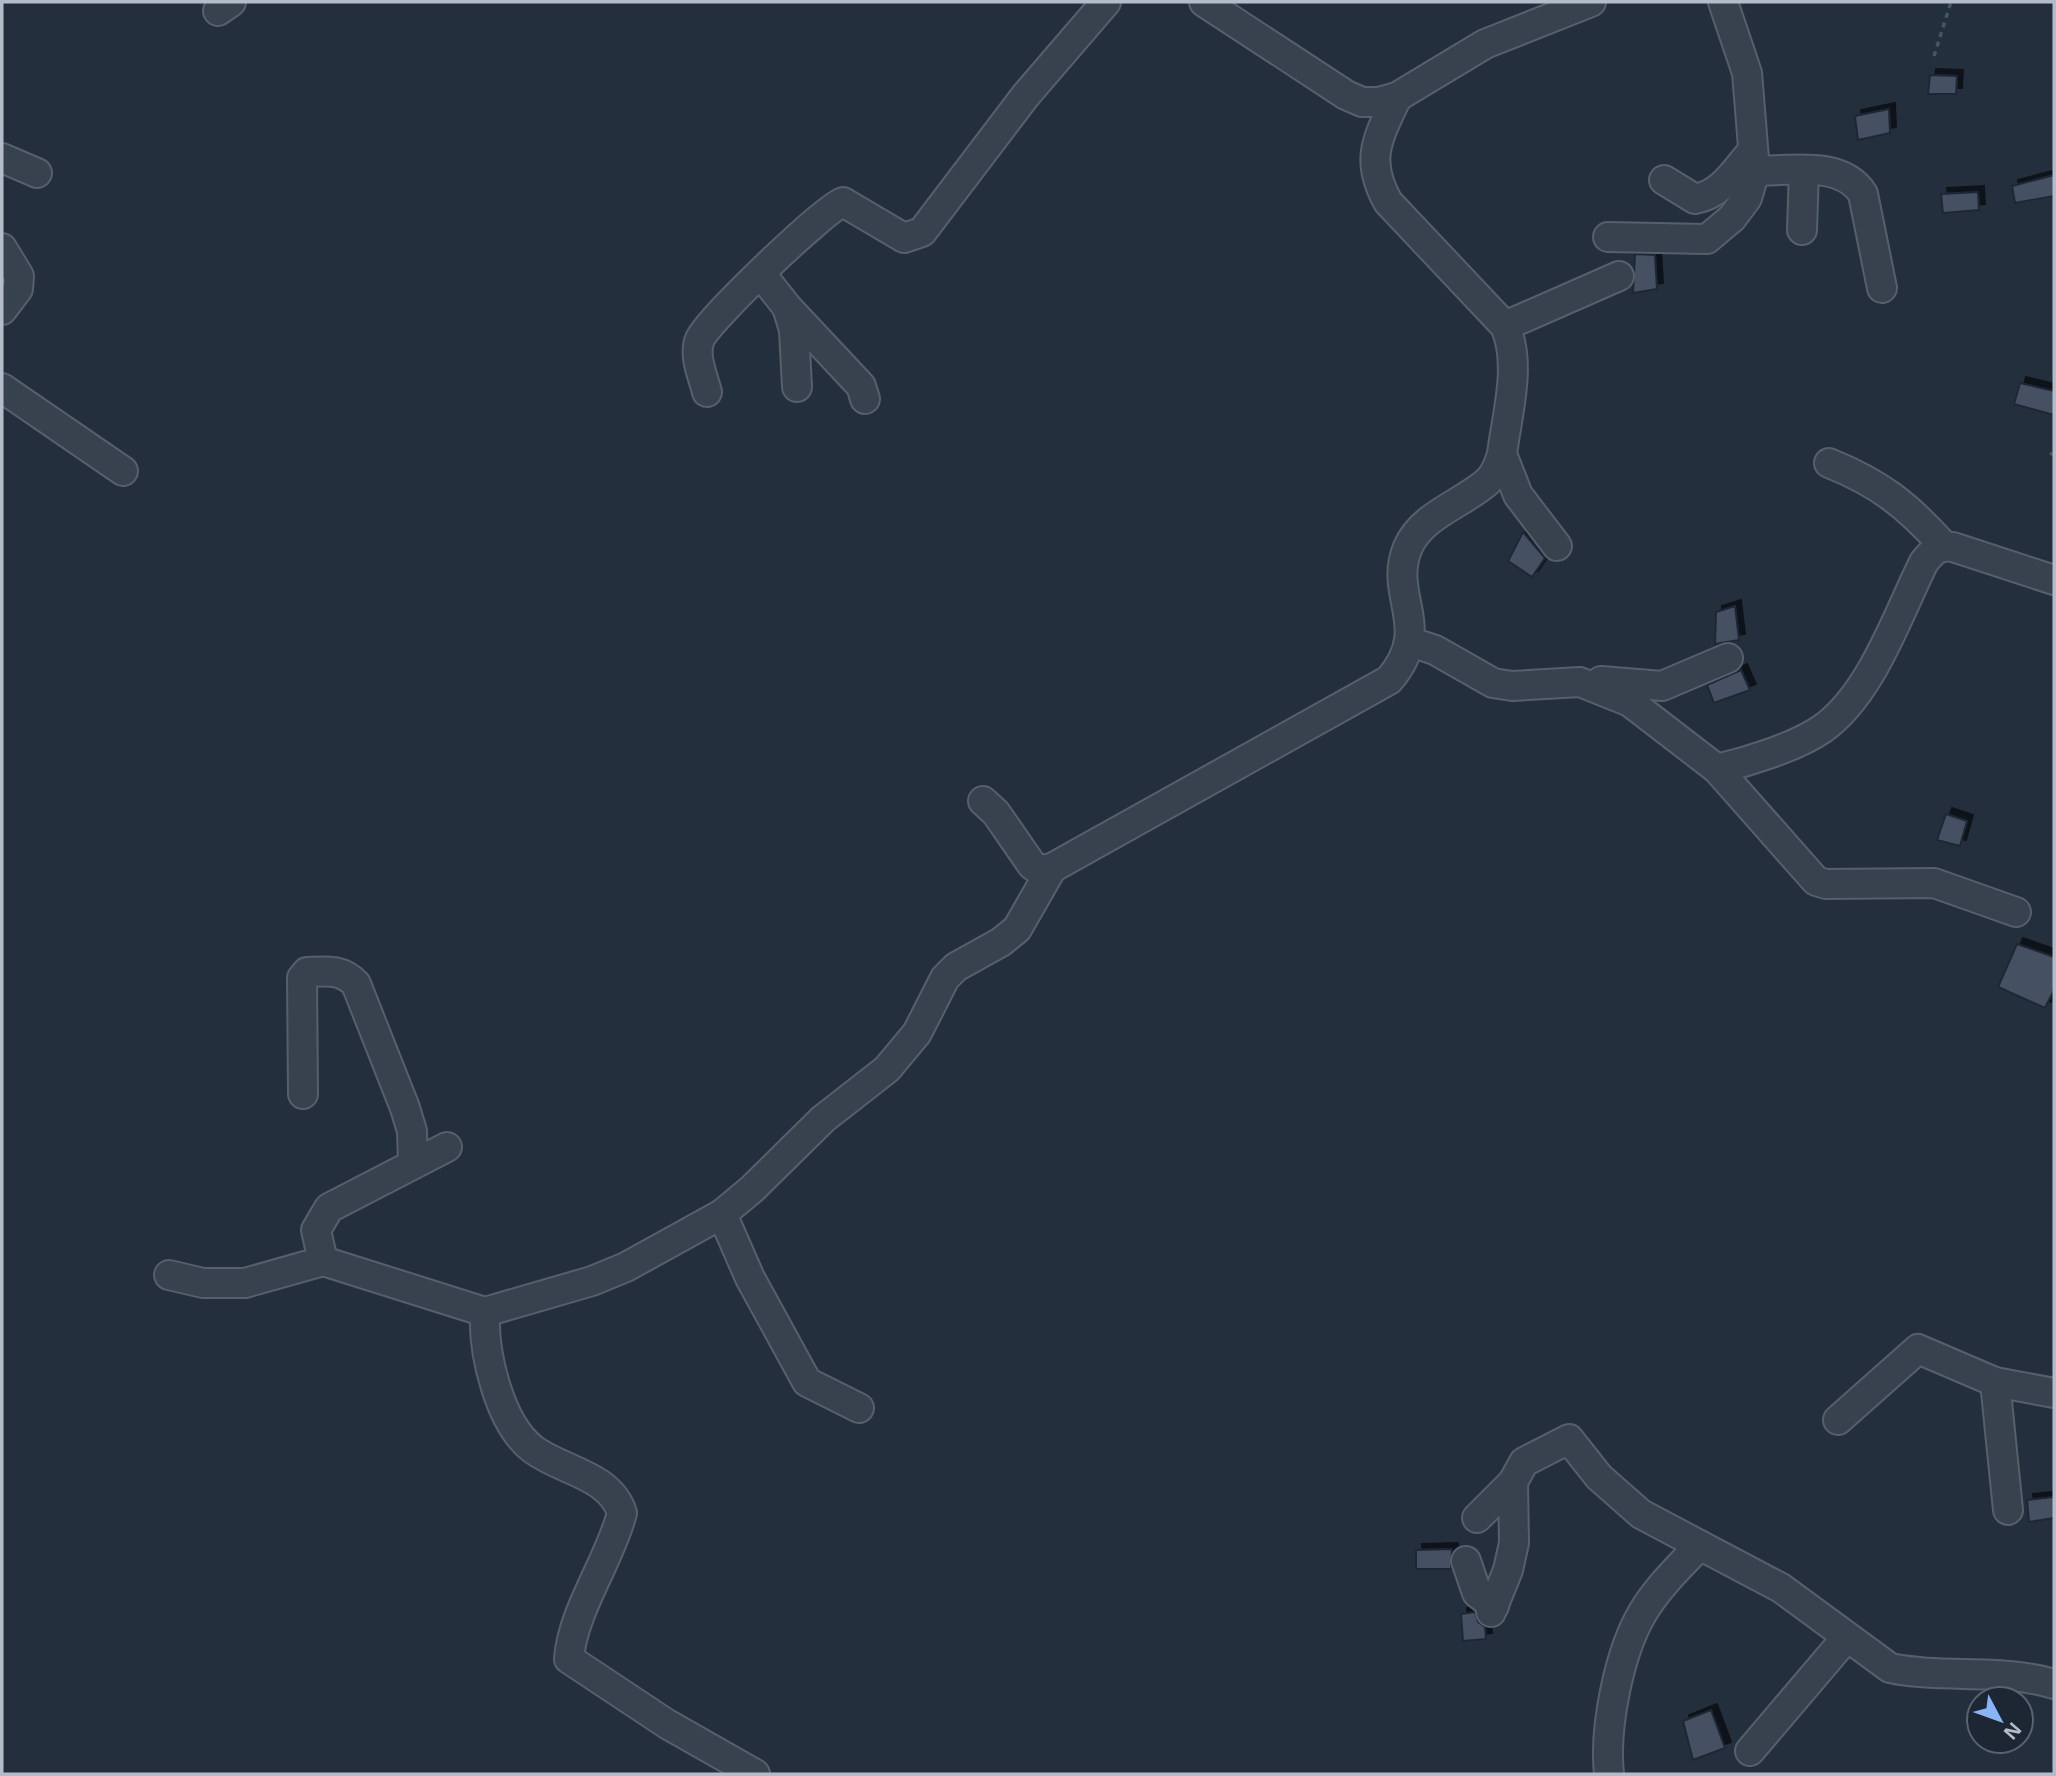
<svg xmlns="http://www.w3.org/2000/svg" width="2056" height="1776" font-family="'Open Sans',sans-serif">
<defs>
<filter id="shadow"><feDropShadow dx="6" dy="-6" stdDeviation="0" flood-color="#0009"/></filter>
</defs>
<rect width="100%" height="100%" fill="#242f3e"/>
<g fill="#455162" stroke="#1f2835" stroke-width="2" filter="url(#shadow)">
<path d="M1930,75L1957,76L1956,94H1928Z"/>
<path d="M1889,109L1890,133L1858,140L1855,116Z"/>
<path d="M2054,175V196L2015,203L2012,186Z"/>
<path d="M1978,192L1979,210L1943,213L1941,194Z"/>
<path d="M1635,254L1655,255L1657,289L1633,293Z"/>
<path d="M2020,383L2054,391V415L2014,404Z"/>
<path d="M1523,532L1545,558L1532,577L1508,561Z"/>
<path d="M1735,606L1739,640L1715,644L1716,612Z"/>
<path d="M1741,670L1750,690L1714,703L1707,685Z"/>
<path d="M1946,814L1967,821L1960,846L1937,840Z"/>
<path d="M2017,944L2054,957V990L2045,1008L1998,987Z"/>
<path d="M2054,1497V1518L2029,1522L2027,1500Z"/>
<path d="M1452,1549L1451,1569H1416V1550Z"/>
<path d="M1475,1612L1478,1622L1485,1627L1486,1639L1463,1641L1461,1614Z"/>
<path d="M1711,1710L1725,1748L1693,1760L1683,1721Z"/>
</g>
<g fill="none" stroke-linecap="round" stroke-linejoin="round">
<g stroke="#565f6c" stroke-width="32">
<g id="minor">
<path d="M1204,2L1346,95L1362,102H1379L1397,97L1485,44L1591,2"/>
<path d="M218,11L231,2"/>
<path d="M2,158L37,173"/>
<path d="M1755,171C1789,171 1842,160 1863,194L1882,288"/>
<path d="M1664,180L1695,199C1722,194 1735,171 1752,151"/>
<path d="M1802,230L1804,170"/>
<path d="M1608,237L1707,239L1732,218L1747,198L1755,171L1747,73L1723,2"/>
<path d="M2,248L19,276L18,289L2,310"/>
<path d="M761,274L787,307L861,386L865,399"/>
<path d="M787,307L794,330L797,387"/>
<path d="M1505,326L1619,276"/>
<path d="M2,388L123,471"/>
<path d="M707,392C703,376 693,355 700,339C709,319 823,210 843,202L904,238L922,232L1026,95L1106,2"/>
<path d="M1502,454L1518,495L1557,546"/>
<path d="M1829,463C1879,483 1907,505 1943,545"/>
<path d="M1411,642L1435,650L1493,683L1512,686L1580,682L1630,702L1717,769L1816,881L1826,884L1934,883L2016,912"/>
<path d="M1601,681L1662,686L1728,658"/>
<path d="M1717,769C1747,762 1796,747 1822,729C1871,695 1898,614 1924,562C1933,551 1938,545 1953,547L2054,580"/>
<path d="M983,801L996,813L1032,865L1039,870L1052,868"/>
<path d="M303,1094L302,978L307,972C327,971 342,969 356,984L405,1108L412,1131L413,1164"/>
<path d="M722,1214L750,1278L807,1382L859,1408"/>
<path d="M323,1261L316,1230L329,1208L447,1147"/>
<path d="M169,1275L203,1283H245L323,1261L485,1312L592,1281L626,1267L722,1214L752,1189L823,1119L887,1069L917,1033L945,978L956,967L1001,942L1017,929L1052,868L1389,680C1435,627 1387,596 1408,547C1422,515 1462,504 1487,482C1495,475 1499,464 1502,454C1507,414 1522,364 1505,326L1388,202C1364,159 1378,138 1397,97"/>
<path d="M485,1312C483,1353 499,1424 534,1450C563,1471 610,1475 622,1513C610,1560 572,1612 569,1659L667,1724L755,1774"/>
<path d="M1995,1382L2008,1510"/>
<path d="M1838,1420L1918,1349L1995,1382L2054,1393"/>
<path d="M1477,1518L1513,1482"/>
<path d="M1466,1561L1477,1593L1494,1606"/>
<path d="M1491,1612L1508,1570L1514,1543L1513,1482L1524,1462L1569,1439L1599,1477L1641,1514L1781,1588L1890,1668C1943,1679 2001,1668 2054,1684"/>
<path d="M1750,1751L1846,1638"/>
<path d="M1609,1774C1604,1728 1619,1652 1643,1612C1658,1587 1679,1567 1699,1546"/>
</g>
</g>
<g stroke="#44595c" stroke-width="3.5" stroke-dasharray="5 5" stroke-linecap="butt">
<path d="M1934,56L1951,2"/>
<path d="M2050,453L2054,455"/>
</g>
<use href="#minor" stroke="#38414e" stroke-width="28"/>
</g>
<rect width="2056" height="1776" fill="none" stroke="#b4bcc9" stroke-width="7"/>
<g transform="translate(2000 1720) rotate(131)"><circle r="33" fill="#1d2633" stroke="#59626f" stroke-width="2"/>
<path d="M0-5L12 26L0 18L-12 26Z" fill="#8ab4f8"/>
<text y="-10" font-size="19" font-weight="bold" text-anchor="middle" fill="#b4bcc9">N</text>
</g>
</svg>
